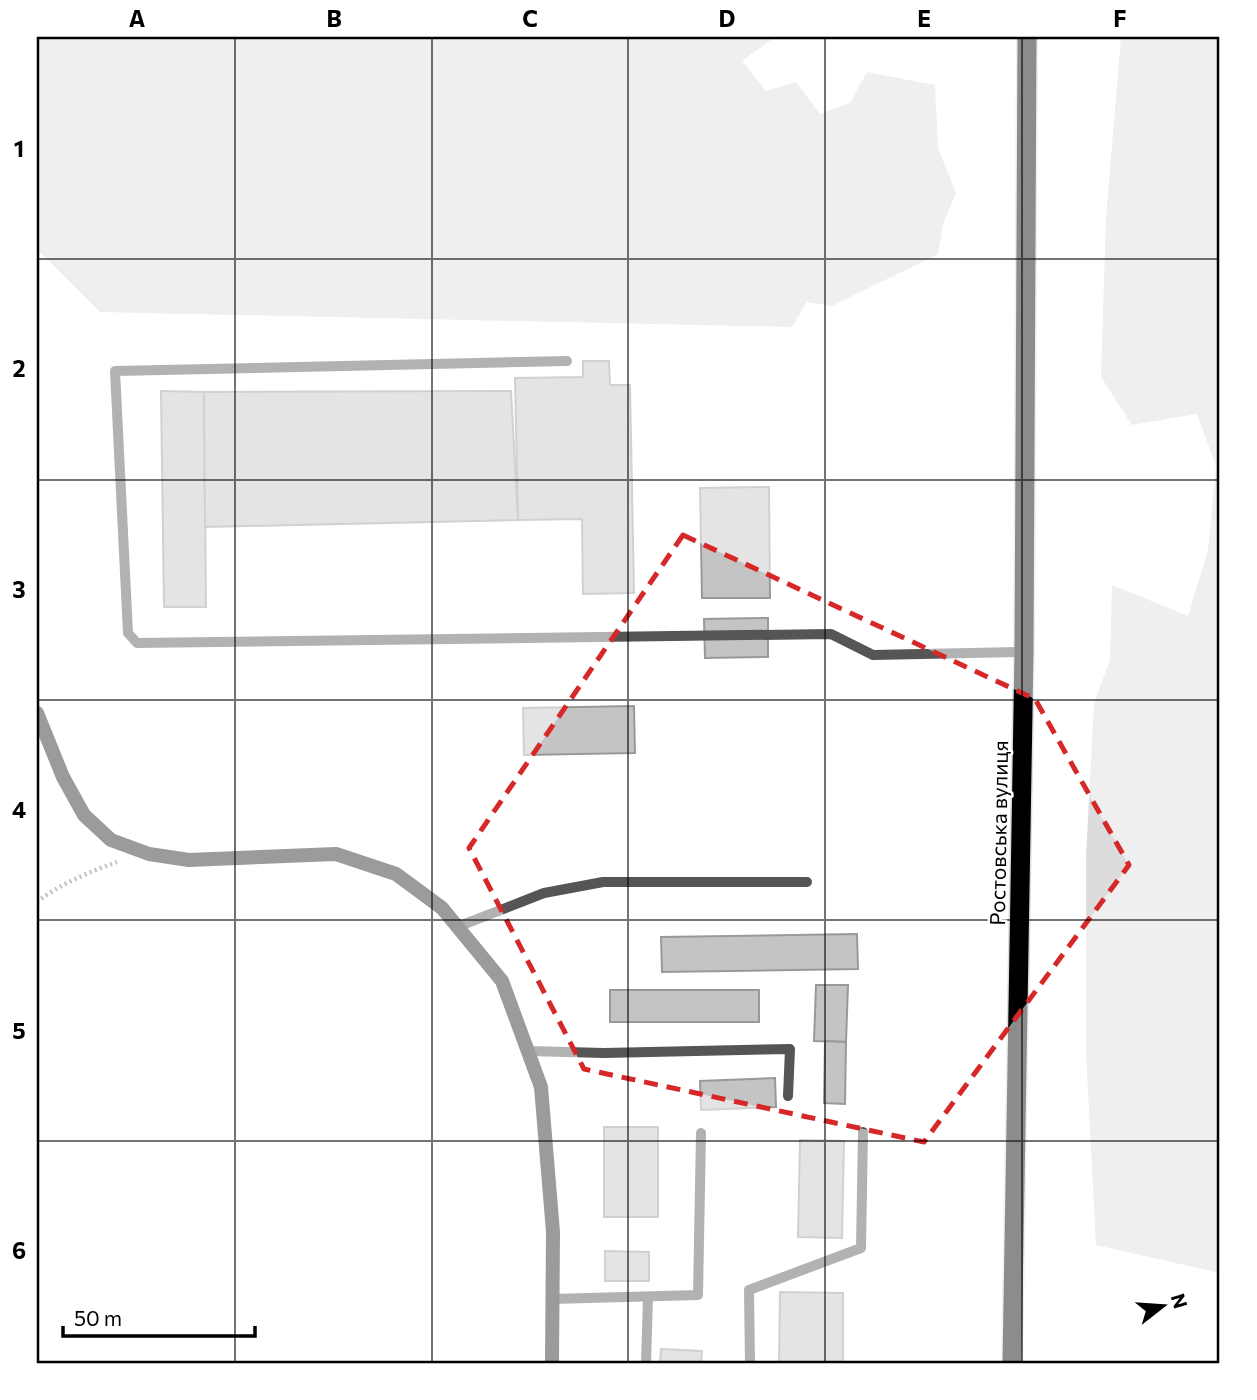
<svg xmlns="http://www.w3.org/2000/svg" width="1257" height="1400" font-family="Commissioner,sans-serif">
<rect width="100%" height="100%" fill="#fff"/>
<g fill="#dcdcdc">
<path d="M37,37H775L742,61L766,91L796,82L820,114L850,103L867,72L935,85L938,148L956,193L943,224L938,254L832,306L807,302L792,327L100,312L37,249Z"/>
<path d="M1121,37H1220V1273L1096,1245L1086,1053V856L1094,703L1110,660L1112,585L1188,616L1208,550L1216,466L1197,414L1132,425L1101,377L1106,217Z"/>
</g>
<g fill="#c4c4c4" stroke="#999" stroke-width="2">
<path d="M583,361H609L610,385H630L634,593L583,594L582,519L518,520L515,378L583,377Z"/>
<path d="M161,391L204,392L206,607H164Z"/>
<path d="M511,391L518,520L205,527L204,392Z"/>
<path d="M769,487L770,598H702L700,488Z"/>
<path d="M768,618V657L705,658L704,619Z"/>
<path d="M634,706L635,753L524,755L523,708Z"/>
<path d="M857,934L858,969L662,972L661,937Z"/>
<path d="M816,985H848L846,1042L814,1041Z"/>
<rect x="610" y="990" width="149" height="32"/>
<path d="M825,1041L846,1042L845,1104L824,1103Z"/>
<path d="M775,1078L776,1107L701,1110L700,1081Z"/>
<rect x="604" y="1127" width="54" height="90"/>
<path d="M800,1140L844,1141L842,1238L798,1237Z"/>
<path d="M605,1251L649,1252V1281H605Z"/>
<path d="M780,1292L843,1293V1363H779Z"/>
<path d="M661,1349L702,1351L701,1363H660Z"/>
</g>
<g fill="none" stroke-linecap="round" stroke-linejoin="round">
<g stroke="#dbdbdb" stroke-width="22">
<path id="trunk" d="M1012,1363L1024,652L1027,37"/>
</g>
<path stroke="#777" stroke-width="4.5" stroke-dasharray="2 3.5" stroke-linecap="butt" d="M37,902C60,884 89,872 117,862"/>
<g stroke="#555" stroke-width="10">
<path d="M567,361L115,371L128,633L137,643L831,634L873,655L1024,652"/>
<path d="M457,927L544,893L603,882H807"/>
<path d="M528,1051L604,1053L790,1049L788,1096"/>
<path d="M552,1299L698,1295L701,1133"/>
<path d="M646,1363L648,1297"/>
<path d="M750,1363L749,1290L861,1248L863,1132"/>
</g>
<path stroke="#222" stroke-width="14" d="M37,713L63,777L84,815L111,840L149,854L189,860L336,854L396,874L442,908L502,981L541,1087L553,1232L552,1363"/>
<use href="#trunk" stroke="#000" stroke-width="19"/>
</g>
<path d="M0 0H1257V1400H0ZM683,535L1035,699L1129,865L924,1142L584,1069L469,848Z" fill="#fff" fill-opacity=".55" fill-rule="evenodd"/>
<path fill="none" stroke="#d62828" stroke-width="5" stroke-dasharray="14 9" stroke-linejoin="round" d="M683,535L1035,699L1129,865L924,1142L584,1069L469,848Z"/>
<path fill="none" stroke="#000" stroke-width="2" stroke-opacity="0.55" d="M235,37V1363M432,37V1363M628,37V1363M825,37V1363M1022,37V1363M37,259H1220M37,480H1220M37,700H1220M37,920H1220M37,1141H1220"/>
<g text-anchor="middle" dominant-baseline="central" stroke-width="5" stroke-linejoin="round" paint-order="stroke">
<g font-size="21" fill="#000" stroke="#fff">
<text transform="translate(998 833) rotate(-89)">Ростовська вулиця</text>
</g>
</g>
<rect width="1257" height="1400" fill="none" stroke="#ffffff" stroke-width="77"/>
<g transform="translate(1163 1306) rotate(73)" stroke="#ffffff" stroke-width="5" paint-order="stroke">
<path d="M0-5L12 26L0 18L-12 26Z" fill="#000000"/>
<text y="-10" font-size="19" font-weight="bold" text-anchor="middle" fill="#000000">N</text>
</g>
<path d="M63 1326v10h192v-10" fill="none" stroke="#000000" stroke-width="3.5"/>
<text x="74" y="1326" font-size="21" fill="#000000" stroke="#ffffff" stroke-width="5" paint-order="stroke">50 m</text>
<rect x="38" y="38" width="1180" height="1324" fill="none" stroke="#000" stroke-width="2.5"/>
<g font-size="23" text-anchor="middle" font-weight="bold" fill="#000">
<text x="137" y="27">A</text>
<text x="334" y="27">B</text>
<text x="530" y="27">C</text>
<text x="727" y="27">D</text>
<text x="924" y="27">E</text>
<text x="1120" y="27">F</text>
<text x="19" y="157">1</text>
<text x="19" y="377">2</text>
<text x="19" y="598">3</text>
<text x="19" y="818">4</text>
<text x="19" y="1039">5</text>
<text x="19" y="1259">6</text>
</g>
</svg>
